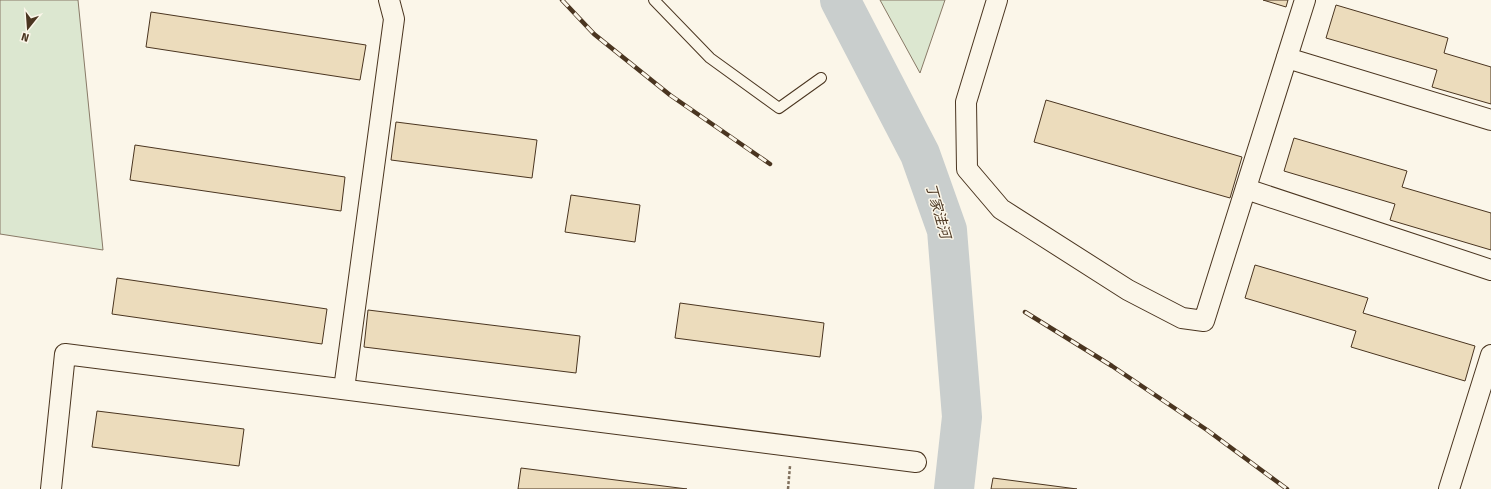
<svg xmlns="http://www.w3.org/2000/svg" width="1491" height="489" font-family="'Fira Sans','Noto Sans SC',sans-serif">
<rect width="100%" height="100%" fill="#fbf6e9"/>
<g fill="#dce7d0" stroke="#887966">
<path d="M0,0H78L103,250L0,234Z"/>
<path d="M880,0H945L920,73Z"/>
</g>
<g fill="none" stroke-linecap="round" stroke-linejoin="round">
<path stroke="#c9cecd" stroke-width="40" d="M840,0L920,154L947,230L962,417L954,489"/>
</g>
<g fill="#ecdcbc" stroke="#4a3520">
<path d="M1263,0H1288L1286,7Z"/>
<path d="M1336,5L1448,38L1444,53L1491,67V104L1432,87L1437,70L1326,38Z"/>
<path d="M151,12L366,45L360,80L146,47Z"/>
<path d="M1046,100L1242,157L1230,198L1034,142Z"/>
<path d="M396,122L537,140L532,178L391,160Z"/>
<path d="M1294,138L1407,171L1402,187L1491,213V250L1390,220L1395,204L1284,171Z"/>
<path d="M135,145L345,177L341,211L130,180Z"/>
<path d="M571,195L640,205L635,242L565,232Z"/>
<path d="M1255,265L1368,298L1363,313L1475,346L1465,381L1351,347L1356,331L1245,298Z"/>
<path d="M117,278L327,309L322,344L112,314Z"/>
<path d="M680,303L824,323L820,357L675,338Z"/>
<path d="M368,310L580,336L576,373L364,347Z"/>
<path d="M97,411L244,429L239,466L92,447Z"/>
<path d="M521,468L687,489H518Z"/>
<path d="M993,478L1077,489H991Z"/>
</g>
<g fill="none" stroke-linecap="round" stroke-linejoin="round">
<g stroke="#4a3520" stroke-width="12">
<path id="lane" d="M654,0L710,58L779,108L821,78"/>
</g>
<g stroke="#4a3520" stroke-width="22">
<g id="street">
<path d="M997,0L966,102L967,169L1001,209L1128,290L1182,318L1204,321L1305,0"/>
<path d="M1287,58L1491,120"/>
<path d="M1246,189L1491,270"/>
<path d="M344,389L394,19L389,0"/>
<path d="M51,489L65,354L916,462"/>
<path d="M1449,489L1491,355"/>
</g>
</g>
<path stroke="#7f6f5c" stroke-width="2.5" stroke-dasharray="3 2" stroke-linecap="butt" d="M788,489L790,466"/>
<use href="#lane" stroke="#fbf6e9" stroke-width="10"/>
<use href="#street" stroke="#fbf6e9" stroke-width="20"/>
<g stroke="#4a3520" stroke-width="4.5">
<g id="rail">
<path d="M562,0L594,34L670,95L770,164"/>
<path d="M1025,312L1112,366L1207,430L1287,489"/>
</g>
</g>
<use href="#rail" stroke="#fbf6e9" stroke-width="3" stroke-dasharray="9" stroke-linecap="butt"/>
</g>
<g text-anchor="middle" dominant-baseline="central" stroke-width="3" stroke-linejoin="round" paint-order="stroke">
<g font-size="14" font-style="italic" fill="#4a3520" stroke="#fbf6e9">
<text transform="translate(938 211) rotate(74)">丁家洼河</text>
</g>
</g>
<g transform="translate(28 28) rotate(197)" stroke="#fbf6e9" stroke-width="3" paint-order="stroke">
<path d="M0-3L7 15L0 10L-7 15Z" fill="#4a3520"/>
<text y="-6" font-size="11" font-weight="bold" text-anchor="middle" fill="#4a3520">N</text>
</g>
</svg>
